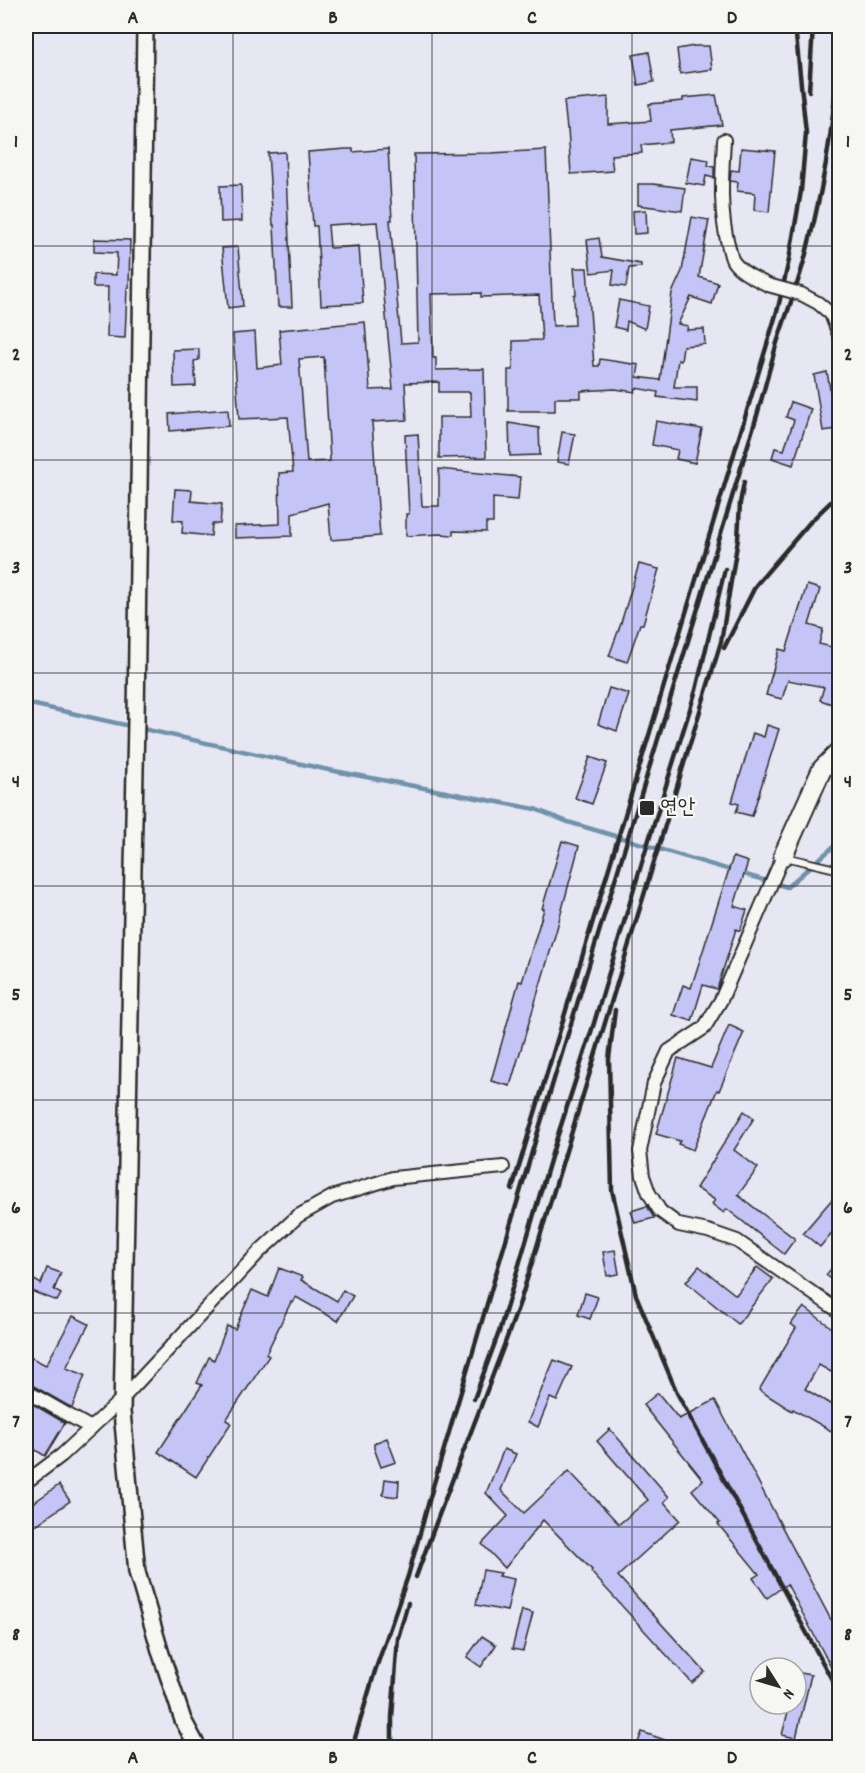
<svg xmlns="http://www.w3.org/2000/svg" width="865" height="1773" font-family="Dekko,'Poor Story',sans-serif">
<rect width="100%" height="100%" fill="#e7e7f3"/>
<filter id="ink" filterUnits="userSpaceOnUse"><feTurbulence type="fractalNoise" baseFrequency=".0167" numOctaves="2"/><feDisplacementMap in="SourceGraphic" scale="12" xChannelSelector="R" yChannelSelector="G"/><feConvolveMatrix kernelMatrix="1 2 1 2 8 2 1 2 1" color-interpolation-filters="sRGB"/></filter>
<g filter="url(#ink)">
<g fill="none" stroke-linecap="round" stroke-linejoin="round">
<path stroke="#6f92aa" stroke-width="4.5" d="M26,703L324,769L535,809L568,822L787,887L840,841"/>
</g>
<g fill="#c5c4f6" stroke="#2b2b2b" stroke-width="1.5" fill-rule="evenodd">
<path d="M694,46H709L712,69L680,74L677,49Z"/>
<path d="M649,52L654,82L638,85L633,55Z"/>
<path d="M716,95L722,125L670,130L671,142L641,145L642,153L611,155L613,171L571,174L568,129H567L564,101L608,97V124L651,121L649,104L683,101V98Z"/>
<path d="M741,148L775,151L769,212L754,210L755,193L737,191L738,182L730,181L731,170L739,171Z"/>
<path d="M346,149H353V152L388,149L392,220H390L401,343L418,342L414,154L491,153L546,150L553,326L575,325L574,295L576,294L574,268H587L594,366H599L600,359L639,365L637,377L660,380L672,293L682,271L692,217L709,220L699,277L718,283L712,304L691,297L678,324L688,326L687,330L704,329L705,344L683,346L681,361L678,360L674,387H697V402L657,397L658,392L636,388L635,392L615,389L581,391V398H555V411H508V370H513V341L542,340L539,295L481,297V293L431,294L433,358H436V370L484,369L486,457L439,458V417H471L470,392H439V382L405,383L407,420L372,422L380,536L331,540L328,503L292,513V536L235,538V526L280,524L279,473L293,472L288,417L239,419L233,334L255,332L257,368L282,365L279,330L365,322L370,390L393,389L377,222L328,225L330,248L359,246L363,303L321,305L317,226H313L308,152ZM324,357L330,461L307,462L299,359Z"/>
<path d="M285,152L292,307H278L274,225H273L268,153Z"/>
<path d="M691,157L709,160L708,166L714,167V178L706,176L704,186L686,183Z"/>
<path d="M638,184H653L685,188L682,211L638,205Z"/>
<path d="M241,185L242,221L221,222L220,186Z"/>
<path d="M646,210L647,233L634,234L633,211Z"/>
<path d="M599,238L602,257L641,264V267L629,268L626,287L612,285L614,270L591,273L587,240Z"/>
<path d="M94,239L130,240L129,288H127L125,338L107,337L108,287H93V274L116,275L117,253L94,252Z"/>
<path d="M238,247L243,306L228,308L222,248Z"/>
<path d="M619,300L649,306L645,329L627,321L626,330L614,327Z"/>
<path d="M199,349V360L194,361L196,386L174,387L173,350Z"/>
<path d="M827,372L837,429L823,431L814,375Z"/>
<path d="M791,402L811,409L793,465L772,458L775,448L784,450L794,420L786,417Z"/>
<path d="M228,409L229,426L170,431L169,414Z"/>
<path d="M656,421L702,429L695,463L676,459L678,450L652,445Z"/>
<path d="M509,423L539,428L540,455L510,456Z"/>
<path d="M562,432L575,434L569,464L557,462Z"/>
<path d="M418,434L422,506H439V469L520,477L518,500L493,498V523H486V532L453,531V535L440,534L406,536V514H409L405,435Z"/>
<path d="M175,489L192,490L191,501L222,504L220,524H212L211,536L182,533L183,521L173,520Z"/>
<path d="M639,564L659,569L643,624H640L627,662L609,656L620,626Z"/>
<path d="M807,585L820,589L809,625L823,629L819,644L840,649V679L832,704L820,700L824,687L788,680L782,699L766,695L779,649L786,651Z"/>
<path d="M609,688L629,694L617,731L598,724Z"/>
<path d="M767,725L779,729L752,816L736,812L739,804L732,802L753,733L764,737Z"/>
<path d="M590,757L607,763L592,804L575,798Z"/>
<path d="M562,841L579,846L556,932L510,1086L491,1081L519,981L522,982L544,909H542Z"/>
<path d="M733,857L748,862L734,906L747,910L740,931L736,929L717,989L703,985L692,1021L673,1015L683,985L691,988Z"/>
<path d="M729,1025L744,1032L719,1091L717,1090L693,1150L678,1144L680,1141L656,1134L678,1058L711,1068Z"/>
<path d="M744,1111L754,1118L734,1150L758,1168L738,1195L795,1239L784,1254L727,1209L724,1213L712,1204L715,1200L696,1188Z"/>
<path d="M840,1190V1223L820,1247L803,1233Z"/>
<path d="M647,1206L654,1218L635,1223L631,1211Z"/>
<path d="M615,1250L619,1274L607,1276L603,1252Z"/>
<path d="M840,1259V1286L826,1275Z"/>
<path d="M699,1266L736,1295L757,1267L773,1279L738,1324L686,1282Z"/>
<path d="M47,1268L61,1273L54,1290L61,1294L57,1301L26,1289V1275L41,1284Z"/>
<path d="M279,1268L303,1277L301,1280L337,1301L343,1290L353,1296L338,1321L296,1297L293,1303L291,1302L266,1354L269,1356L226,1420L231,1423L196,1477L158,1452L202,1385L197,1383L209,1357L214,1360L227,1326L235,1329L252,1290L268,1297Z"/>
<path d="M585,1293L598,1297L590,1319L578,1315Z"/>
<path d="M804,1307L840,1334V1377L819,1365L805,1389L840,1410V1436L793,1409L792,1411L759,1390L796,1328L791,1324Z"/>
<path d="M73,1316L89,1324L66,1368L85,1375L72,1408L30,1384L26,1383V1355L46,1365Z"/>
<path d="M554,1360L572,1367L557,1401L550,1398L538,1427L528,1422Z"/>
<path d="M658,1393L679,1419L715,1400L840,1637V1684L787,1584L767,1598L753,1578L759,1574L718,1524L720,1523L692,1490L703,1480L643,1405Z"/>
<path d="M26,1400L65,1423L45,1456L26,1444Z"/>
<path d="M610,1429L669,1497L664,1502L680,1520L618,1576L705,1672L692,1683L591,1572L592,1570L543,1520L505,1568L482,1544L508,1516L486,1493L504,1449L516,1454L501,1490L524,1513L569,1471L619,1524L648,1500L597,1441Z"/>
<path d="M387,1438L396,1462L381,1467L374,1448V1443Z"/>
<path d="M385,1479L399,1481L398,1497L383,1495Z"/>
<path d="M59,1485L70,1501L26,1532V1508Z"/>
<path d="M483,1570L501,1573L499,1576L514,1579L507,1611L476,1605Z"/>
<path d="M522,1610L533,1613L523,1651L512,1649Z"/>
<path d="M482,1636L496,1645L481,1667L467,1657Z"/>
<path d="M796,1672L811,1675L796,1738L782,1735L790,1704H796Z"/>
<path d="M642,1732L682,1746L681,1748H636Z"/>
</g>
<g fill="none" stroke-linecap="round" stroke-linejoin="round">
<g stroke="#2b2b2b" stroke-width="10">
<path id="service" d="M785,857L840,870"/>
</g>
<g stroke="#2b2b2b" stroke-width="16">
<g id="minor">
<path d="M724,140C722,175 719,213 729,248C730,252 731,258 733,261C741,273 757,279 768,285"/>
<path d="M801,294L818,303L831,314L840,337"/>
<path d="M783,856L721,1000L704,1028L669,1051L654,1083L640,1151L643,1176L649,1193L660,1211L679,1225L708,1231L737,1241L840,1312"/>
<path d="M26,1391L91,1428"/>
<path d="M26,1482L62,1455L122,1399L260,1251L298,1216L332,1197L393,1178L503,1167"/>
</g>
</g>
<g stroke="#2b2b2b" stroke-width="20">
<path id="tertiary" d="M145,26L136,720L122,1412L137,1572L161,1654L183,1720L198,1748"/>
</g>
<g stroke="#2b2b2b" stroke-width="22">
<path id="secondary" d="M783,856L822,769L840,751"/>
</g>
<use href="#service" stroke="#f6f6f2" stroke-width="6"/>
<use href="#minor" stroke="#f6f6f2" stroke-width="12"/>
<use href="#tertiary" stroke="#f6f6f2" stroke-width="15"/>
<use href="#secondary" stroke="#f6f6f2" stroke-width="18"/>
<g stroke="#2b2b2b" stroke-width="4.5">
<path d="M809,91L813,26"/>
<path d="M724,648L756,585L811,521L840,493"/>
<path d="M615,1010L609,1059L612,1190L636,1295L677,1393L838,1691"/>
<path d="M512,1189L778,308L789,260L801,191L806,133L795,26"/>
<path d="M474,1399L499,1332L554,1147L594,1023L642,862L696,690L725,569"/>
<path d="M416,1577C449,1485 487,1394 520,1302L721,642L738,539L740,503L744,482"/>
<path d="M352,1748L375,1671L408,1576L434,1483L537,1135L758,412C764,390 770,367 776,346C786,314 799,283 807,250C826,177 838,102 839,26"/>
<path d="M392,1748V1717L398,1638L408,1603"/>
</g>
<g stroke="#2b2b2b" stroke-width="16" stroke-linecap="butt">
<path id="minor-bridge" d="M768,285L801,294"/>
</g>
<use href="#minor-bridge" stroke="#f6f6f2" stroke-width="12"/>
</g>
</g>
<path fill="none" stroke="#2b2b2b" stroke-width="1.5" stroke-opacity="0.55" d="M233,26V1748M432,26V1748M632,26V1748M26,246H840M26,460H840M26,673H840M26,886H840M26,1100H840M26,1313H840M26,1527H840"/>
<rect fill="#2b2b2b" stroke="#f6f6f2" stroke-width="2" x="639" y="800" width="16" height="16" rx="3"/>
<g text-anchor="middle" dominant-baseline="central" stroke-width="4.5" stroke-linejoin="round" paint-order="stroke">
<g font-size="22" fill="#2b2b2b" stroke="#f6f6f2" text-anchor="start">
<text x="660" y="808">연안</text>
</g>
</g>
<rect width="865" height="1773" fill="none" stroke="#f6f6f2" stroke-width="66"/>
<g transform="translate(778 1686) rotate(127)"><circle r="28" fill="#f6f6f2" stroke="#a5a5a2" stroke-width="1.5"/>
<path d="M0-4.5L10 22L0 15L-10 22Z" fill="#2b2b2b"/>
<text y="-9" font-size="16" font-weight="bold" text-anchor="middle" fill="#2b2b2b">N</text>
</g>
<rect x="33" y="33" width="799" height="1707" fill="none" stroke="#2b2b2b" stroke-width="2"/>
<g font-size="20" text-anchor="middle" font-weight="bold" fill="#2b2b2b">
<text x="133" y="23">A</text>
<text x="333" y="23">B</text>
<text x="532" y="23">C</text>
<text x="732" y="23">D</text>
<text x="16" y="147">1</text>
<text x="848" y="147">1</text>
<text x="16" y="360">2</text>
<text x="848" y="360">2</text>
<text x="16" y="573">3</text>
<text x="848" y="573">3</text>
<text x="16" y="787">4</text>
<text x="848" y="787">4</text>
<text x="16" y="1000">5</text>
<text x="848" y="1000">5</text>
<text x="16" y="1213">6</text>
<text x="848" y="1213">6</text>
<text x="16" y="1427">7</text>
<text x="848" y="1427">7</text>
<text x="16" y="1640">8</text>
<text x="848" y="1640">8</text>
<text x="133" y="1763">A</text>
<text x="333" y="1763">B</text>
<text x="532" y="1763">C</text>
<text x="732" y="1763">D</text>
</g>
</svg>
